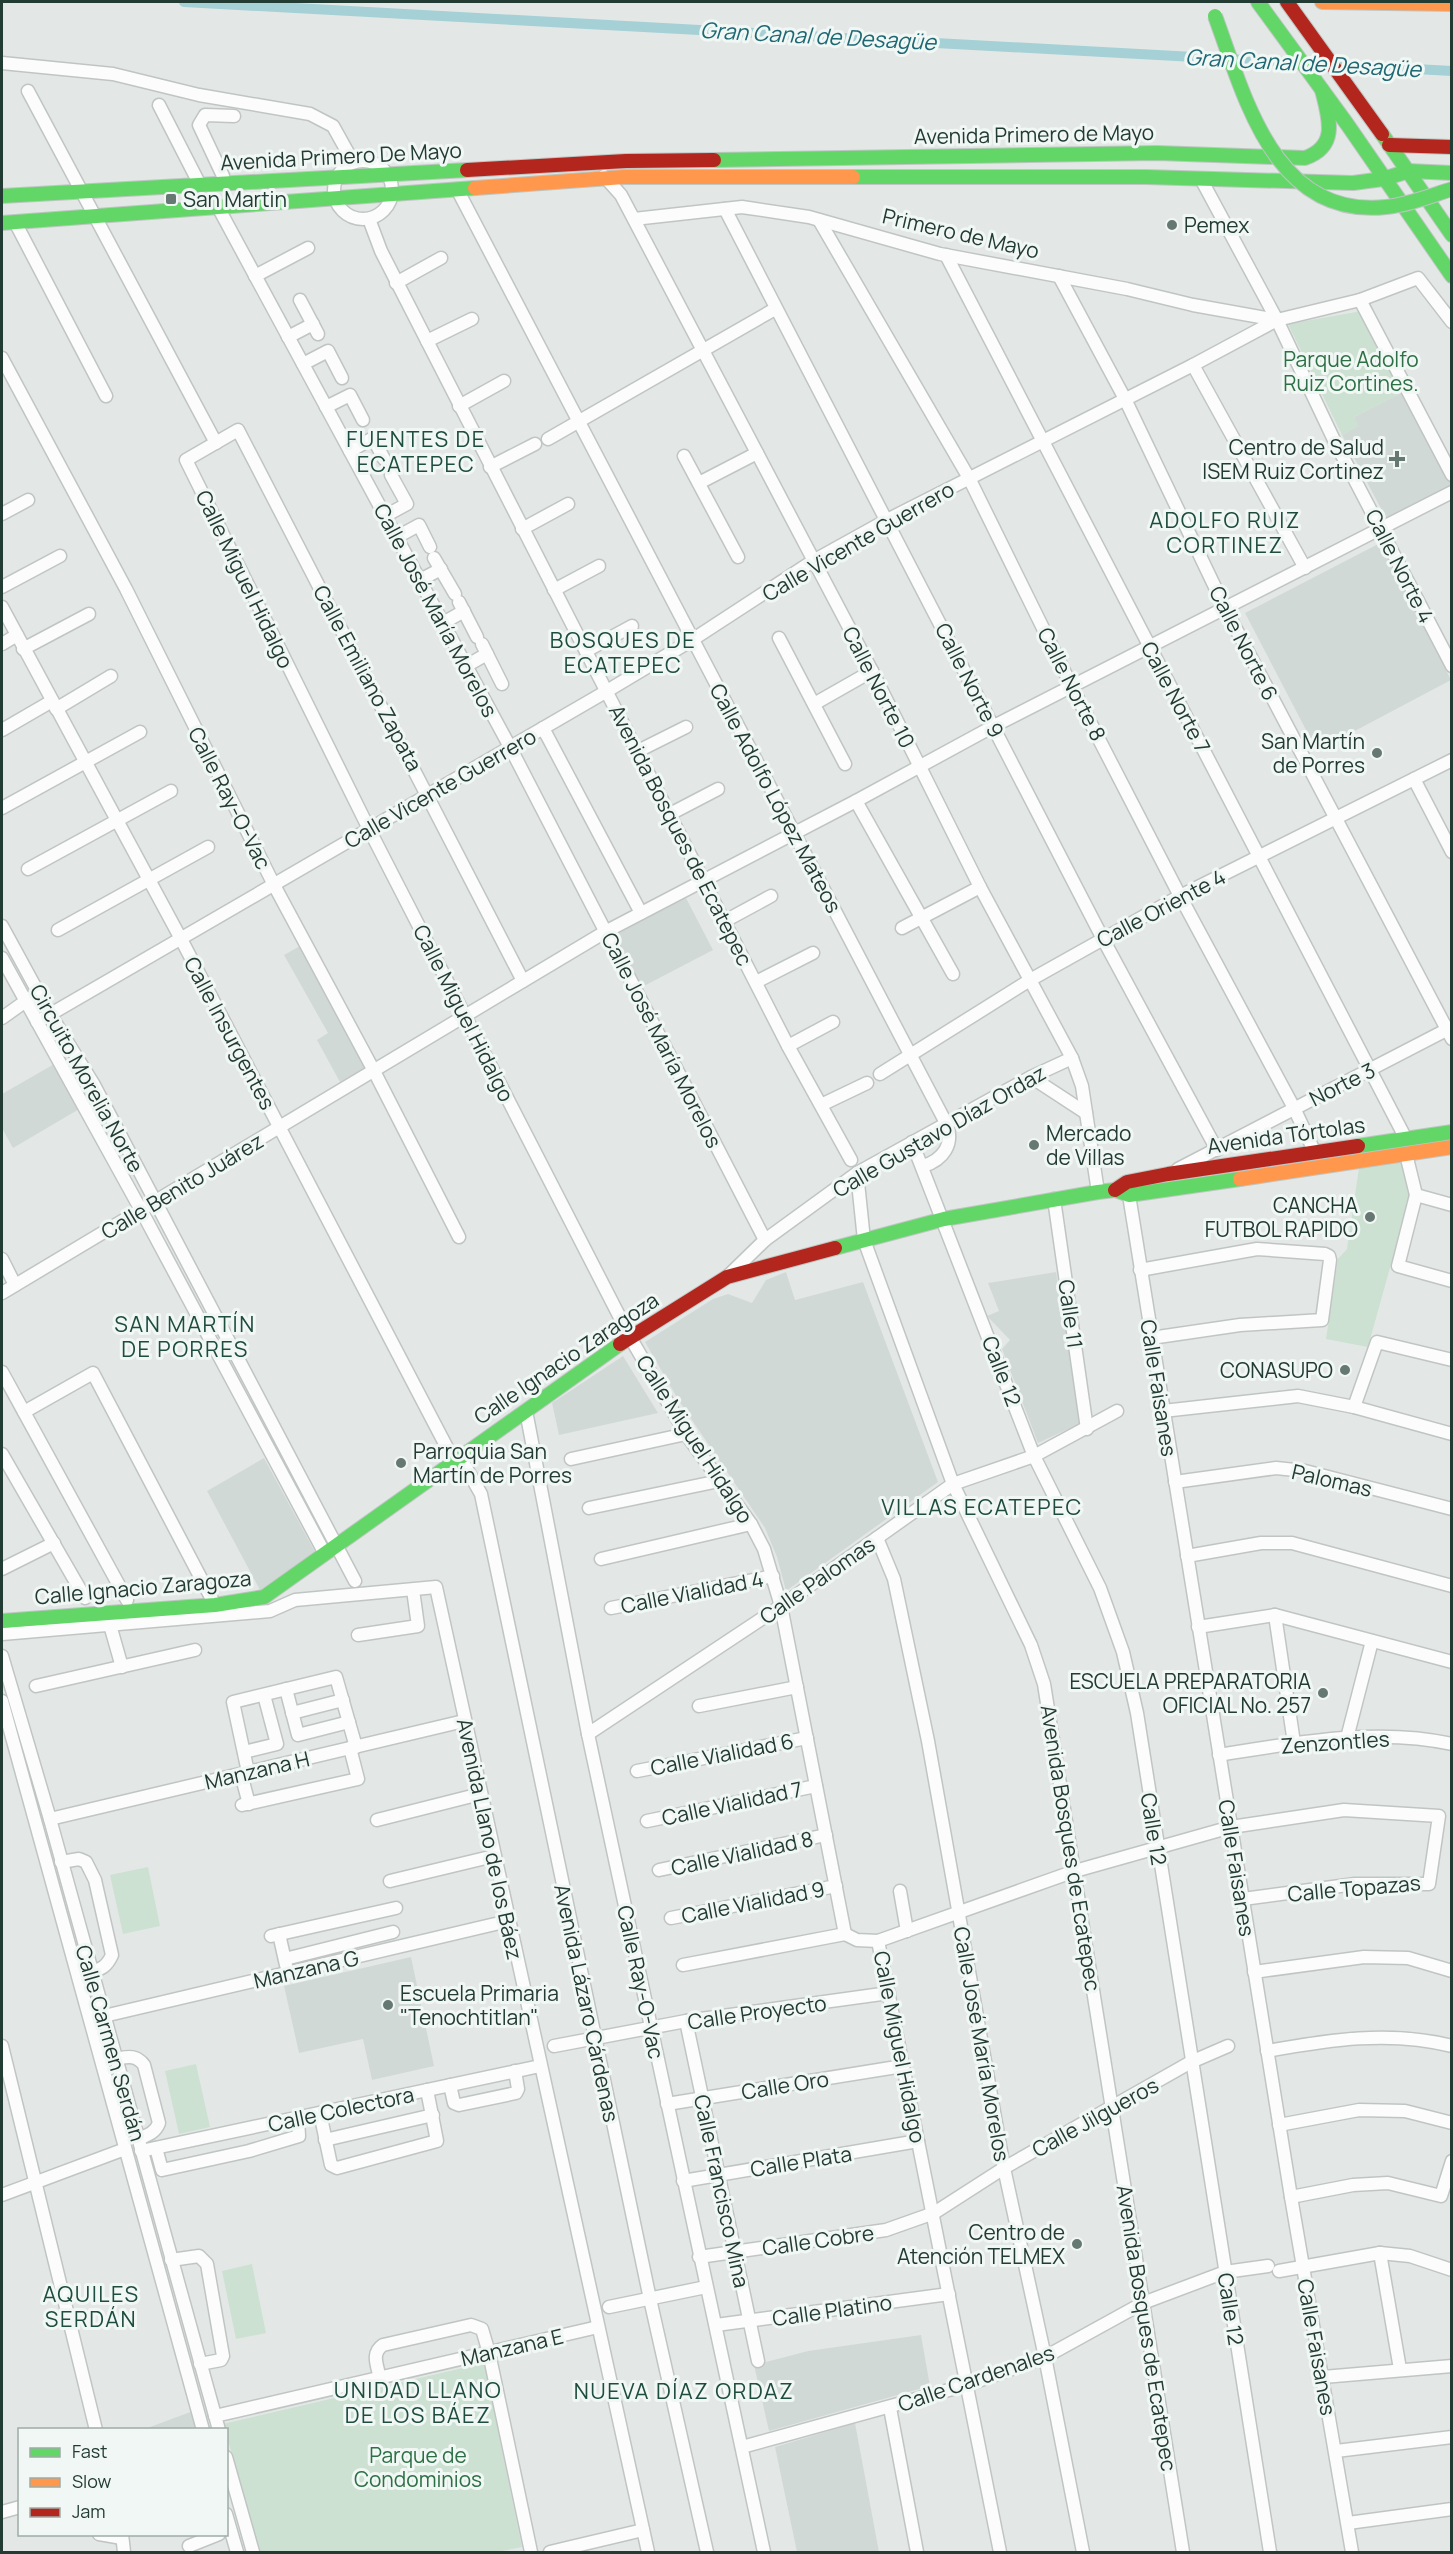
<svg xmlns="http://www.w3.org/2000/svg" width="1453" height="2554" font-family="Manrope,sans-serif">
<rect width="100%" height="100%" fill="#e3e8e6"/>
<g fill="#d1d9d6">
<path d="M1403,392L1451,484L1386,518L1342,435L1358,426L1354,417Z"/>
<path d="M1382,542L1451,680L1317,751L1245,613Z"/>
<path d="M686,898L713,950L642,987L615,935Z"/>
<path d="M300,946L368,1066L340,1082L317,1040L328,1033L284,955Z"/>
<path d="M56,1063L81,1108L13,1148L2,1128V1094Z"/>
<path d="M786,1272L795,1300L863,1282L938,1482L786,1591L777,1557L765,1528L679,1401L645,1342L713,1299L728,1294L752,1303L766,1280Z"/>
<path d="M1056,1272L1081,1423L1038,1443L1002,1349L1010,1340L987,1316L999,1311L988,1283Z"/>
<path d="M623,1356L658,1413L559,1435L552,1403Z"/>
<path d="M264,1458L315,1552L260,1590L207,1491Z"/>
<path d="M411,1957L434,2066L372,2080L363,2039L299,2053L284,1986Z"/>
<path d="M921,2335L930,2386L769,2431L754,2365L808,2351Z"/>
<path d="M193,2411L197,2430H142Z"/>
<path d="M855,2423L879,2552H797L775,2447Z"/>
</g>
<g fill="#cce1d2">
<path d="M1362,311L1403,392L1354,417L1359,426L1342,435L1288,324Z"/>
<path d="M1403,1162L1409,1199L1368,1347L1326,1339L1338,1259L1347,1249L1359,1168Z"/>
<path d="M148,1867L160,1926L123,1934L110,1875Z"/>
<path d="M196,2064L210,2127L179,2134L165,2071Z"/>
<path d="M252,2264L266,2333L236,2339L222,2271Z"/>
<path d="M484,2363L522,2547L497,2552H260L227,2437L226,2430L223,2424Z"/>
</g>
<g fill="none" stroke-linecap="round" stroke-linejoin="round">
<path stroke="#a5d0d5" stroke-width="10" d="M184,2L1452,71"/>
<g stroke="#c0c5c3" stroke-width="15">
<g id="street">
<path d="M2,63L113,74L199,95L310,114L333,126L353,162"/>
<path d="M28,91L216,443"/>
<path d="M159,105L200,185"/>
<circle cx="363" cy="190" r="29"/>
<path d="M604,176L621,195L872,671L980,887L1072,1058L1082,1086L1098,1192"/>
<path d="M1201,179L1277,320L1334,440L1452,666"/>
<path d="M224,184L223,176L199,125L205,115L234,116"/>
<path d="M457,189L946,1123C955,1144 943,1160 923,1166"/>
<path d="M218,207L510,747L765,1240"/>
<path d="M725,209L1103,939L1217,1150"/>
<path d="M369,219L381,251L788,1046L851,1160"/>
<path d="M634,219L742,207L809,217L940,254L1127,289L1193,305L1277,320"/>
<path d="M819,220L969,478L1072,687L1180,896L1294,1108L1315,1153"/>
<path d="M15,222L106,396"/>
<path d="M946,255L1406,1139"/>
<path d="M255,276L308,248"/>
<path d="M1059,276L1125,399L1225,608L1452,1039"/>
<path d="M396,283L441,258"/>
<path d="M300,300L318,334"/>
<path d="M1360,300L1452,475"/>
<path d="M288,337L313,324"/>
<path d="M427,341L472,319"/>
<path d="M2,358L126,589L274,885L374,1071L459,1237"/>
<path d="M303,364L328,351L342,378"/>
<path d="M1193,365L1305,568"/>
<path d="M459,406L504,381"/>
<path d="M326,407L350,395L363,420"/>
<path d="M548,439L775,309"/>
<path d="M350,451L373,438L384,459"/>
<path d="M684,456L738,557"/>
<path d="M490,467L535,444"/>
<path d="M699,483L757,453"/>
<path d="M2,514L28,500"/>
<path d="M385,516L407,504L391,475"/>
<path d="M522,529L568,504"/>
<path d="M397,537L419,525L430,547"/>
<path d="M434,558L455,594"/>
<path d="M420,580L441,569"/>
<path d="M2,587L60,556"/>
<path d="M554,590L599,566"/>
<path d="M459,602L477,637"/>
<path d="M2,607L181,939L454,1461"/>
<path d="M443,623L464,611"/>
<path d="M779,638L845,764"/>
<path d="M2,644L17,635"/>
<path d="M482,644L502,684"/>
<path d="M23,649L89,614"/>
<path d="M586,651L632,626"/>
<path d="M466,666L487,654"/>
<path d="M814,704L872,671"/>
<path d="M56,709L111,676"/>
<path d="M543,728L641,913"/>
<path d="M2,730L52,701"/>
<path d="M638,751L686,727"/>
<path d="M1414,779L1452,852"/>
<path d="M856,801L953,974"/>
<path d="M2,808L140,732"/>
<path d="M670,814L718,789"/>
<path d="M28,869L171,791"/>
<path d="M725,921L771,896"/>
<path d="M2,926L50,1014L94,1085L355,1581"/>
<path d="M902,928L980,887"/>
<path d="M58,930L208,847"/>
<path d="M2,958L141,1210L324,1552"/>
<path d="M523,981L238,430L186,460L369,829L630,1337L686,1434L751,1524L764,1549L781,1606L845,1934"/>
<path d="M756,982L813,953"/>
<path d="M2,1018L30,998"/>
<path d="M37,1022L607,691L692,640L813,561L887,520L1193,365L1277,320L1360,300L1418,278L1452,322"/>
<path d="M788,1046L833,1022"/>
<path d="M880,1074L1030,980L1180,896L1452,760"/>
<path d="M1031,1077L1086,1113"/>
<path d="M821,1105L867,1083"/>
<path d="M912,1142L1034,1456L1100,1588L1123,1652L1137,1713L1270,2552"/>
<path d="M1406,1154L1416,1195L1398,1266L1452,1281"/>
<path d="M1178,1169L1452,1027"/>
<path d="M857,1173L864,1240L953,1484L1031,1645L1044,1684L1183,2552"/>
<path d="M1128,1189L1291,2197L1352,2552"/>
<path d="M1416,1195L1452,1205"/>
<path d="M1054,1199L1087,1429"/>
<path d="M2,1259L15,1285"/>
<path d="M1140,1270L1257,1249L1325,1254L1329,1256L1330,1260L1322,1320L1240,1325L1151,1338"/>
<path d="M728,1276L765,1240L857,1173L1031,1077L1072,1058"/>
<path d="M2,1293L605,932L856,801L994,726L1452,492"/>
<path d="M2,1372L127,1600"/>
<path d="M1354,1407L1377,1342L1452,1360"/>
<path d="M526,1411L588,1734L764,2552"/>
<path d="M1163,1411L1298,1396L1354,1407L1452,1434"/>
<path d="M24,1412L93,1373L215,1605"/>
<path d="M2,1454L85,1598"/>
<path d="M460,1457L481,1494L650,2299L707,2552"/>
<path d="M571,1459L686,1434"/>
<path d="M1175,1482L1276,1468L1305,1471L1452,1509"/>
<path d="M589,1508L719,1481"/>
<path d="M877,1538L894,1579L928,1741L1004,2168L1045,2357L1083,2552"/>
<path d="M1187,1556L1261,1543H1292L1452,1586"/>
<path d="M601,1559L751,1524"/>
<path d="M2,1569L54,1543"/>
<path d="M611,1608L773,1576"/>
<path d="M1275,1615L1294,1743"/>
<path d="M110,1625L122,1667"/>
<path d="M1198,1627L1275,1615L1452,1662"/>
<path d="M2,1634L270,1611L295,1600L436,1587L648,2552"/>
<path d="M358,1635L418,1626L413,1590"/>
<path d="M2,1656L50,1819L219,2430"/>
<path d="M36,1686L195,1650"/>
<path d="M286,1689L298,1735L349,1722"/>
<path d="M2,1701L203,2430"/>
<path d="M699,1706L797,1687"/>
<path d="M292,1713L343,1700"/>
<path d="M588,1734L781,1606L953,1484L1034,1456L1117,1411"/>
<path d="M1347,1738L1372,1641"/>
<path d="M244,1752L277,1744L264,1695"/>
<path d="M1219,1755C1293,1743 1377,1727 1452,1744"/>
<path d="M637,1771L807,1738"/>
<path d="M248,1772L233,1702L336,1677L356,1747"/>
<path d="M241,1774L249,1804"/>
<path d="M242,1805L358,1779L350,1748"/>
<path d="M50,1819L464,1721"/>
<path d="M377,1820L480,1794"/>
<path d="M647,1821L816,1786"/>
<path d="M61,1862L79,1859L86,1862L95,1880L112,1955C107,1966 102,1969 91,1972"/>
<path d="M659,1870L826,1835"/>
<path d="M390,1881L494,1856"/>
<path d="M900,1891L907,1931"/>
<path d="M671,1918L836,1886"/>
<path d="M279,1934L286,1965"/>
<path d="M845,1934L857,1940L878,1941L1075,1871L1231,1827L1344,1810L1439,1816L1429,1884H1355L1243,1899"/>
<path d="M271,1936L396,1908"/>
<path d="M878,1941L1000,2552"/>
<path d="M285,1959L393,1932"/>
<path d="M683,1965L845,1934"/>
<path d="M1254,1972L1364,1957L1408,1958L1452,1971"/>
<path d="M104,2016L508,1921"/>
<path d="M686,2021L758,2361"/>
<path d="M2,2046L96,2430"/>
<path d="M554,2046L686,2021L889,1993"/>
<path d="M1267,2051C1329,2040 1389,2030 1452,2046"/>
<path d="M115,2059C127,2057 136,2054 144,2065L159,2123C155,2133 148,2135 138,2139"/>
<path d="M450,2085L454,2103L459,2105L516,2093L518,2089L515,2071"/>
<path d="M667,2104L903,2066"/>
<path d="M320,2113L331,2165L337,2168L437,2141L427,2090"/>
<path d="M1279,2125L1359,2110L1405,2111L1452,2123"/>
<path d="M325,2140L433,2115"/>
<path d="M156,2148L162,2170L249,2151L299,2136L298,2118"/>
<path d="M141,2151L540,2066"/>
<path d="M683,2181L918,2141"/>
<path d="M2,2195L125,2149"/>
<path d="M1291,2197L1353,2185L1388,2183L1441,2196L1452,2161"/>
<path d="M1380,2253L1400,2369"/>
<path d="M699,2257L886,2230L934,2213L1004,2168L1191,2062L1228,2046"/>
<path d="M171,2260L199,2256L207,2264L223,2356L221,2360L200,2364"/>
<path d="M1279,2271L1380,2253L1410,2256L1452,2270"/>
<path d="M609,2307L706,2287"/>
<path d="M716,2325L949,2294"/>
<path d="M1323,2377L1452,2366"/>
<path d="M380,2378C377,2365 371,2353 383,2345L471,2325L482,2329L489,2353L531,2552"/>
<path d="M890,2408L917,2552"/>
<path d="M215,2416L598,2327"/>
<path d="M742,2447L967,2385L1045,2357L1143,2303L1225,2272L1268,2266"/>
<path d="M1336,2451L1452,2437"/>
<path d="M226,2457L253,2552"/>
<path d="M2,2512L20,2507"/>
<path d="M226,2514L237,2552"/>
<path d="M1348,2523L1452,2509"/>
<path d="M99,2534L122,2538"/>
<path d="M122,2534L124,2552"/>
<path d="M189,2546L219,2534"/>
<path d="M550,2552L643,2530"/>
</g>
</g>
<g stroke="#bfc6c3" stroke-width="16">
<g id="fast">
<path d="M1258,2L1347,124L1452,276"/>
<path d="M1382,134L1452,235"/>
<path d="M714,160L1157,153L1305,158C1339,146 1329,118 1322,90"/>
<path d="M1409,171L1452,173"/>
<path d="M853,177H1146L1353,183L1383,179L1409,171"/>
<path d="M2,196L467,170"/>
<path d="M2,223L475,188"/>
<path d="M1358,1146L1452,1132"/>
<path d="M835,1248L944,1219L1098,1192L1115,1190L1129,1195L1240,1179"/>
<path d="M2,1621L215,1605L264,1597L620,1344"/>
</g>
</g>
<g stroke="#bfc6c3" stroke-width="16">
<g id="slow">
<path d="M1322,2L1452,4"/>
<path d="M475,188L624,177H853"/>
<path d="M1240,1179L1452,1147"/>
</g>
</g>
<g stroke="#bfc6c3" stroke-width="16">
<g id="jam">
<path d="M1287,2L1382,134"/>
<path d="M1389,145L1452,147"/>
<path d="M467,170L626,161L714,160"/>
<path d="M1115,1190L1127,1182L1168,1174L1358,1146"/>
<path d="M620,1344L727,1277L835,1248"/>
</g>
</g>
<use href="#street" stroke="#fbfcfb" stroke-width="12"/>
<use href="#fast" stroke="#63d668" stroke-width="14"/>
<use href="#slow" stroke="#ff974d" stroke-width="14"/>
<use href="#jam" stroke="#b3261e" stroke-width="14"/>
<g stroke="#bcc5c2" stroke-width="16" stroke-linecap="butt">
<path id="fast-bridge" d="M1215,16C1245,97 1274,219 1386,207C1408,205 1430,196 1452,189"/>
</g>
<use href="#fast-bridge" stroke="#63d668" stroke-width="14"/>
</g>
<g fill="#667872" stroke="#f1f7f4" stroke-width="2">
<rect x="165" y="193" width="12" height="12" rx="3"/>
<circle cx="1172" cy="225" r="6"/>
<path d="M1394 450h6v6h6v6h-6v6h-6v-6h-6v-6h6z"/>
<circle cx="1377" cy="753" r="6"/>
<circle cx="1034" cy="1145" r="6"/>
<circle cx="1370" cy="1217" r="6"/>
<circle cx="1345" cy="1370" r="6"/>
<circle cx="401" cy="1463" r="6"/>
<circle cx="1323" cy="1693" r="6"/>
<circle cx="388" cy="2005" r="6"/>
<circle cx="1077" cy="2244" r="6"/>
</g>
<g text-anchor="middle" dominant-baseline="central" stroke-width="6" stroke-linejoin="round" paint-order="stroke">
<g font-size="21" fill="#223b33" stroke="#f1f7f4">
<text transform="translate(1034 134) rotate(-1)">Avenida Primero de Mayo</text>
<text transform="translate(341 156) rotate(-3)">Avenida Primero De Mayo</text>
<text transform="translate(961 233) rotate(13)">Primero de Mayo</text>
<text transform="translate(858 541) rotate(-30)">Calle Vicente Guerrero</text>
<text transform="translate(1400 566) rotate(63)">Calle Norte 4</text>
<text transform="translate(245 579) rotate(64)">Calle Miguel Hidalgo</text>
<text transform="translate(436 610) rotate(62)">Calle José María Morelos</text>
<text transform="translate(1244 643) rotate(63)">Calle Norte 6</text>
<text transform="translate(368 678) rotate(62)">Calle Emiliano Zapata</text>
<text transform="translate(970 680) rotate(63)">Calle Norte 9</text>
<text transform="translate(1072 684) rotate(63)">Calle Norte 8</text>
<text transform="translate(879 687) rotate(63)">Calle Norte 10</text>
<text transform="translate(1176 697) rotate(62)">Calle Norte 7</text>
<text transform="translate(440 788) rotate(-30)">Calle Vicente Guerrero</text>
<text transform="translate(230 798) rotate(63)">Calle Ray-O-Vac</text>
<text transform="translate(776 798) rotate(62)">Calle Adolfo López Mateos</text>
<text transform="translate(681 835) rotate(63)">Avenida Bosques de Ecatepec</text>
<text transform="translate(1161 908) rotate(-28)">Calle Oriente 4</text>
<text transform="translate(464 1013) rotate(63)">Calle Miguel Hidalgo</text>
<text transform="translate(230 1033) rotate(62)">Calle Insurgentes</text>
<text transform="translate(662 1040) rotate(63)">Calle José María Morelos</text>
<text transform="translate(87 1078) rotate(61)">Circuito Morelia Norte</text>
<text transform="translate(1342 1084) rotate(-27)">Norte 3</text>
<text transform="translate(939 1131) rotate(-30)">Calle Gustavo Díaz Ordaz</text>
<text transform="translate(1286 1135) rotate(-8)">Avenida Tórtolas</text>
<text transform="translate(182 1186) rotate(-31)">Calle Benito Juárez</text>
<text transform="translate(1071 1314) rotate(82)">Calle 11</text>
<text transform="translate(566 1358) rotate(-34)">Calle Ignacio Zaragoza</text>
<text transform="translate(1002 1371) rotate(69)">Calle 12</text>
<text transform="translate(1159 1388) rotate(81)">Calle Faisanes</text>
<text transform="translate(695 1439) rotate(57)">Calle Miguel Hidalgo</text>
<text transform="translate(1332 1480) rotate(13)">Palomas</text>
<text transform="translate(817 1580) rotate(-35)">Calle Palomas</text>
<text transform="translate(143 1587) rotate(-5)">Calle Ignacio Zaragoza</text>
<text transform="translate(692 1592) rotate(-11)">Calle Vialidad 4</text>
<text transform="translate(1335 1742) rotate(-4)">Zenzontles</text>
<text transform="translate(722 1754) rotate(-11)">Calle Vialidad 6</text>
<text transform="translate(257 1770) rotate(-13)">Manzana H</text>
<text transform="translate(732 1803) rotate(-12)">Calle Vialidad 7</text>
<text transform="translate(1154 1829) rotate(81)">Calle 12</text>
<text transform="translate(490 1839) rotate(78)">Avenida Llano de los Báez</text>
<text transform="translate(1071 1848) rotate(81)">Avenida Bosques de Ecatepec</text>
<text transform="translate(742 1853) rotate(-12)">Calle Vialidad 8</text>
<text transform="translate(1237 1868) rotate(81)">Calle Faisanes</text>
<text transform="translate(1354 1888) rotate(-5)">Calle Topazas</text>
<text transform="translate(753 1902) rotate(-11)">Calle Vialidad 9</text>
<text transform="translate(306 1969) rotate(-13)">Manzana G</text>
<text transform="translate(641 1982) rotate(78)">Calle Ray-O-Vac</text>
<text transform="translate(587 2003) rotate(78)">Avenida Lázaro Cárdenas</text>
<text transform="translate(757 2012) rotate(-8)">Calle Proyecto</text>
<text transform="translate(111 2043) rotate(74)">Calle Carmen Serdán</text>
<text transform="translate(982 2044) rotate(80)">Calle José María Morelos</text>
<text transform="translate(900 2047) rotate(79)">Calle Miguel Hidalgo</text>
<text transform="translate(785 2085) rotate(-9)">Calle Oro</text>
<text transform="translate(341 2109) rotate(-12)">Calle Colectora</text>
<text transform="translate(1095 2117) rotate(-29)">Calle Jilgueros</text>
<text transform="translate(801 2161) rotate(-9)">Calle Plata</text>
<text transform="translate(722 2191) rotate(78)">Calle Francisco Mina</text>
<text transform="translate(818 2240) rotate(-8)">Calle Cobre</text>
<text transform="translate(1231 2309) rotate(81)">Calle 12</text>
<text transform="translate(832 2310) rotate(-8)">Calle Platino</text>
<text transform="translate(1147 2328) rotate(81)">Avenida Bosques de Ecatepec</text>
<text transform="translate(512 2347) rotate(-13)">Manzana E</text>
<text transform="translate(1317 2347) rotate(80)">Calle Faisanes</text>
<text transform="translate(976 2378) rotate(-19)">Calle Cardenales</text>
</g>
<g font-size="21" fill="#223b33" stroke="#f1f7f4" text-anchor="end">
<text x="183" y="199" text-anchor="start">San Martin</text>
<text x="1184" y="225" text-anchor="start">Pemex</text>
<text x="1384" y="447">Centro de Salud<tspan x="1384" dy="24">ISEM Ruiz Cortinez</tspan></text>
<text x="1365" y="741">San Martín<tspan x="1365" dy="24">de Porres</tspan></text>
<text x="1046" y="1133" text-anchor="start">Mercado<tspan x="1046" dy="24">de Villas</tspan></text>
<text x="1358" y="1205">CANCHA<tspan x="1358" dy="24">FUTBOL RAPIDO</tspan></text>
<text x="1333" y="1370">CONASUPO</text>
<text x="413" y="1451" text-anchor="start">Parroquia San<tspan x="413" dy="24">Martín de Porres</tspan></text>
<text x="1311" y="1681">ESCUELA PREPARATORIA<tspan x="1311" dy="24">OFICIAL No. 257</tspan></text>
<text x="400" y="1993" text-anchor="start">Escuela Primaria<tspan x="400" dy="24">"Tenochtitlan"</tspan></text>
<text x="1065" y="2232">Centro de<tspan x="1065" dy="24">Atención TELMEX</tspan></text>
</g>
<g font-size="21" fill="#2d7045" stroke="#f1f7f4">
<text x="1351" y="359">Parque Adolfo<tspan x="1351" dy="24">Ruiz Cortines.</tspan></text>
<text x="418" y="2455">Parque de<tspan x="418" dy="24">Condominios</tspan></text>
</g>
<g font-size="22" font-style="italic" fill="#1e6874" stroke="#f1f7f4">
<text transform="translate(818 36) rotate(3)">Gran Canal de Desagüe</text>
<text transform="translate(1303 63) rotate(3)">Gran Canal de Desagüe</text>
</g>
<g font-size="22" letter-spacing="1.5" fill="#1e4c3f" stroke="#f1f7f4">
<text x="416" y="439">FUENTES DE<tspan x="416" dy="25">ECATEPEC</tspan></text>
<text x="1225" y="520">ADOLFO RUIZ<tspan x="1225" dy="25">CORTINEZ</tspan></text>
<text x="623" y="640">BOSQUES DE<tspan x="623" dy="25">ECATEPEC</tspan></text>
<text x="185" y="1324">SAN MARTÍN<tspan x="185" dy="25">DE PORRES</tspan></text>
<text x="982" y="1507">VILLAS ECATEPEC</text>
<text x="91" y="2294">AQUILES<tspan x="91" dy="25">SERDÁN</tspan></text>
<text x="418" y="2390">UNIDAD LLANO<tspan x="418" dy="25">DE LOS BÁEZ</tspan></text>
<text x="684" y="2391">NUEVA DÍAZ ORDAZ</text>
</g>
</g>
<rect width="1453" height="2554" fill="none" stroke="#223b33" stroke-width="6"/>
<rect x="18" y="2428" width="210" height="108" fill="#f1f7f4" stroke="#9eaca7" stroke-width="1.5"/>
<rect x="30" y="2448" width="30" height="9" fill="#63d668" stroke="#9eaca7" stroke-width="1.5"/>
<text x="72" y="2458" font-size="18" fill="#223b33">Fast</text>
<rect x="30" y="2478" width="30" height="9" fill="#ff974d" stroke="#9eaca7" stroke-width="1.5"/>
<text x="72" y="2488" font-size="18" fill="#223b33">Slow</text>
<rect x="30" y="2508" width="30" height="9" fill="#b3261e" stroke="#9eaca7" stroke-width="1.5"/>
<text x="72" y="2518" font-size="18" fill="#223b33">Jam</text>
</svg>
